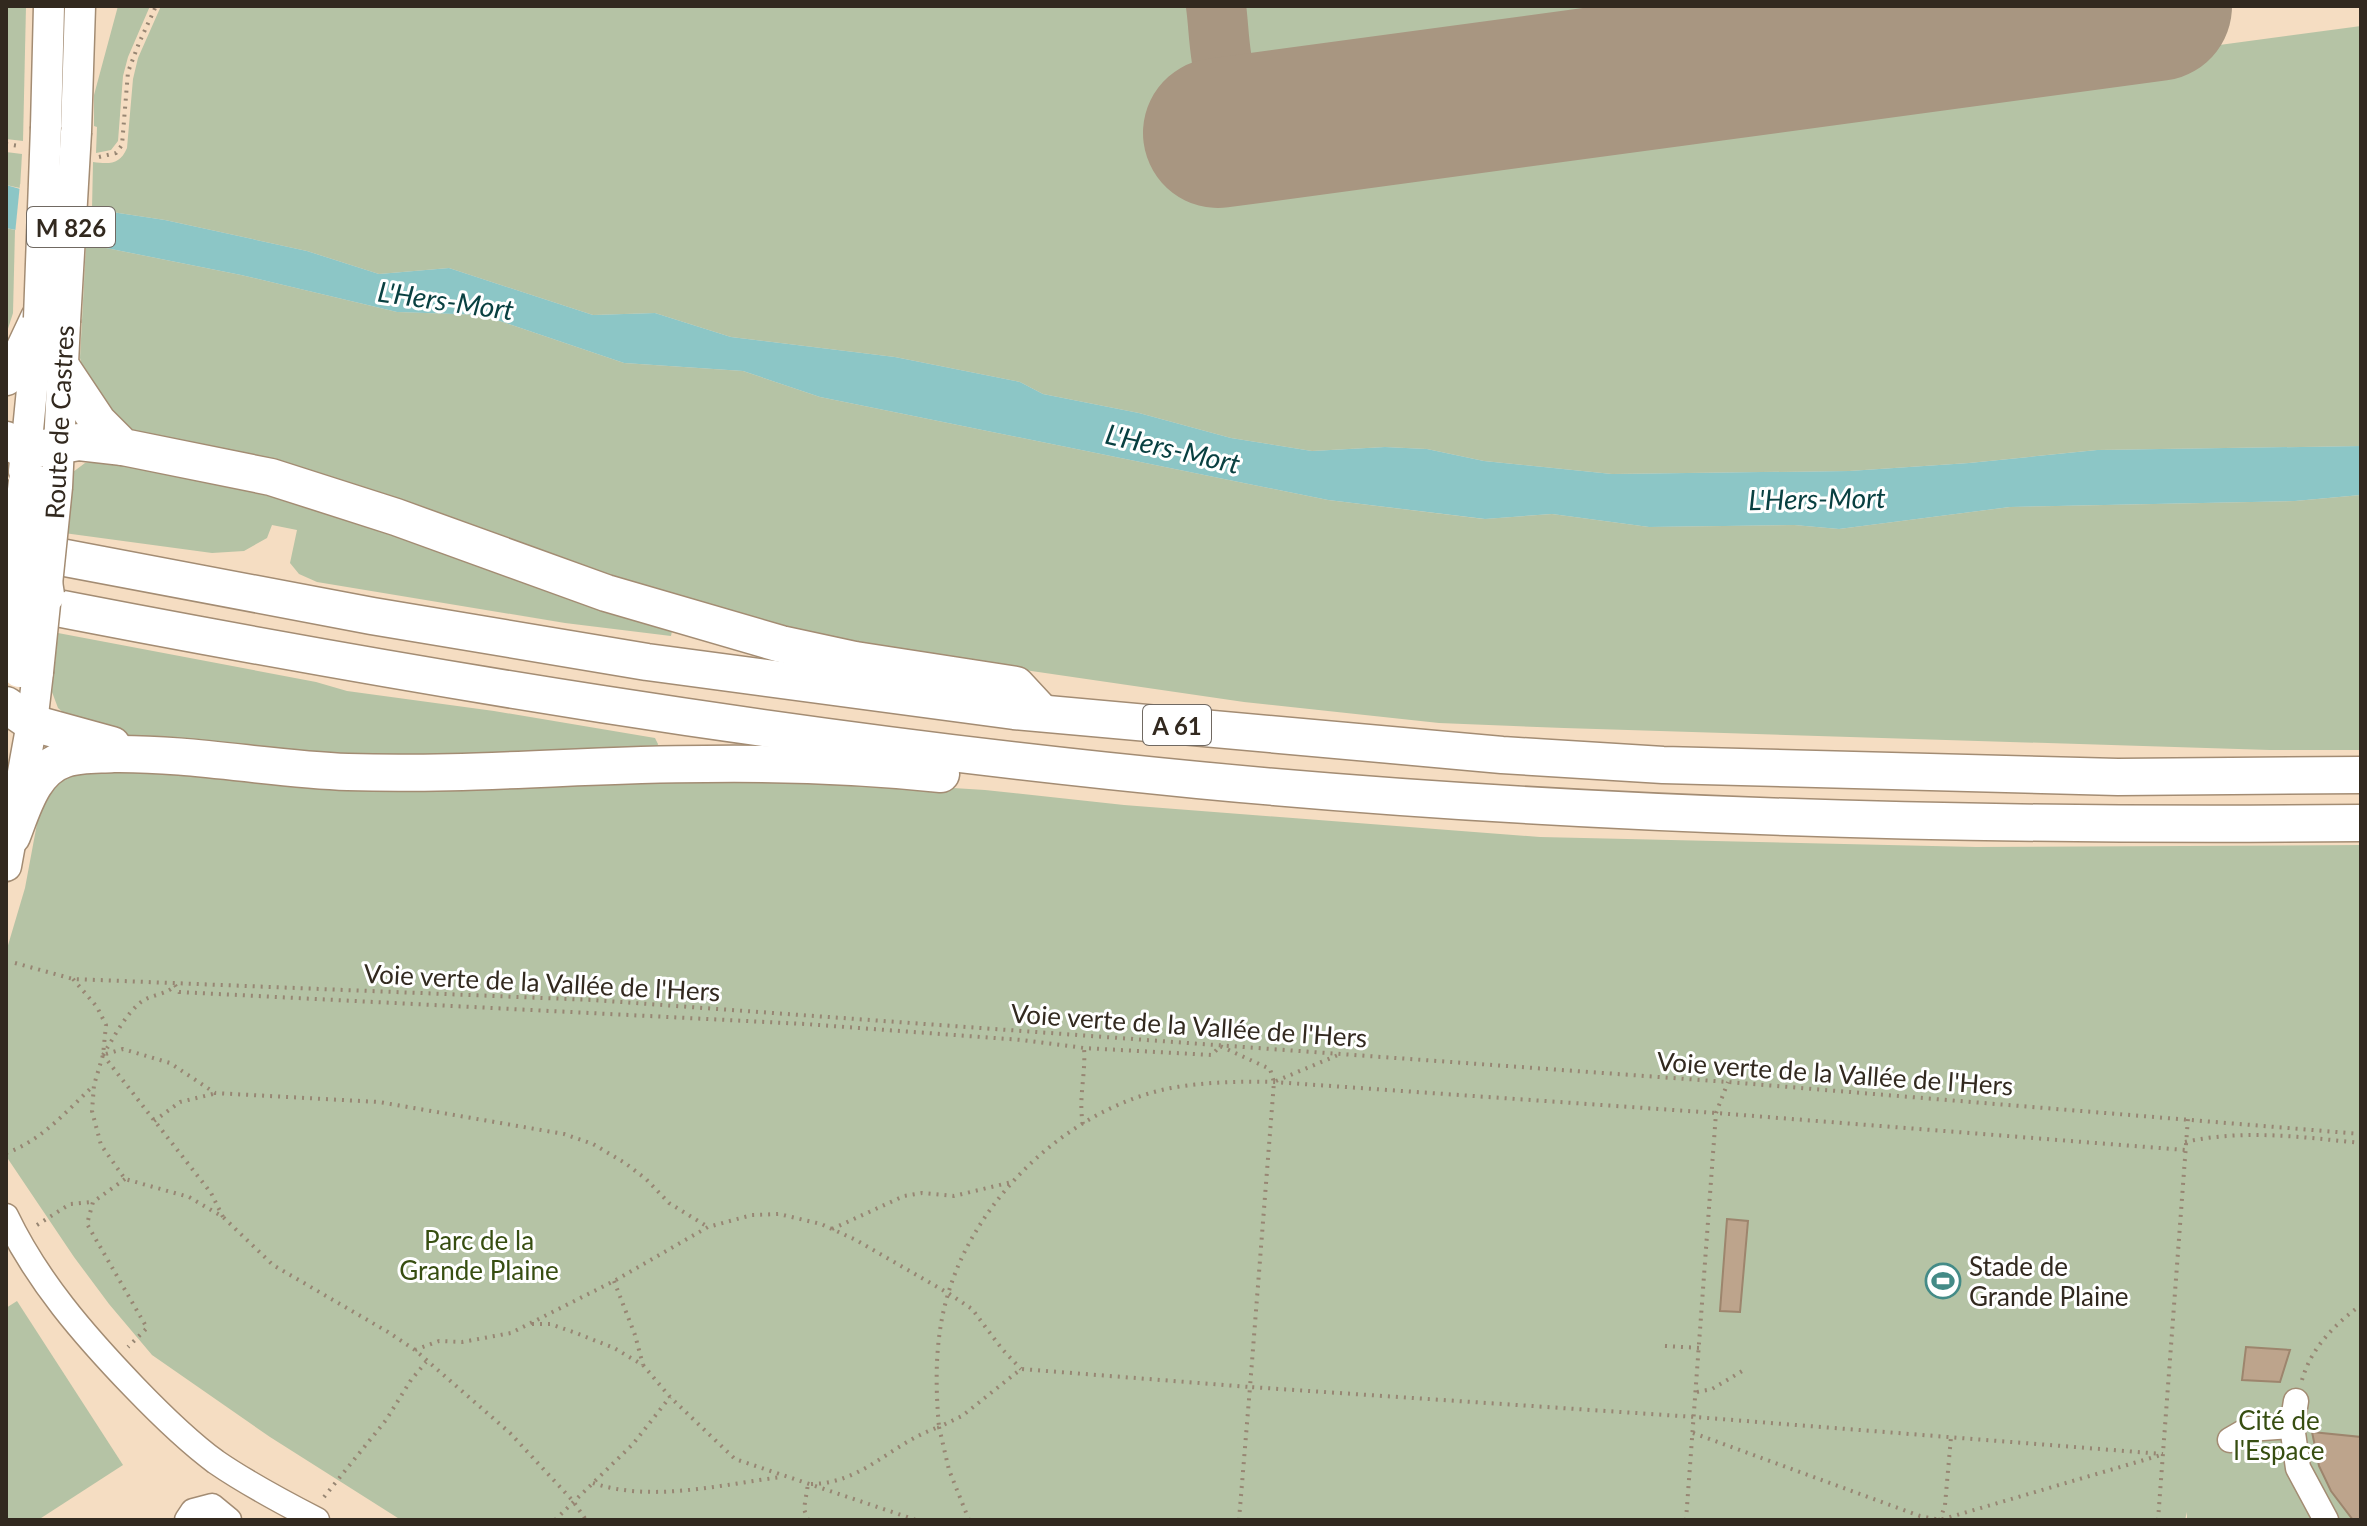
<svg xmlns="http://www.w3.org/2000/svg" width="2367" height="1526" font-family="Lato,sans-serif">
<rect width="100%" height="100%" fill="#f5ddc2"/>
<g fill="#b5c3a5">
<path d="M6,6H26L23,141L6,139Z"/>
<path d="M118,6H150L128,57L123,76L118,141L111,150L96,153L97,127L94,126V95Z"/>
<path d="M161,6H1199L1222,179L2361,26V446L2097,450L1969,463L1849,471L1612,474L1484,461L1427,449L1385,447L1312,451L1231,438L1139,413L1043,394L1020,382L895,357L731,337L655,313L593,315L449,268L379,274L307,251L165,220L92,209L93,162C109,164 120,165 127,148L133,79L138,58Z"/>
<path d="M1233,6H1791L1287,74C1241,62 1240,49 1233,6Z"/>
<path d="M6,152L22,154L20,188L6,185Z"/>
<path d="M6,228L15,230L13,313L6,335Z"/>
<path d="M86,244L241,275L397,312L482,315L624,363L743,371L820,397L1328,500L1484,519L1552,514L1649,527L1794,525L1839,529L2010,507L2295,501L2361,495V750H2270L1564,728L1439,723L1244,702L875,648L805,634L657,594L146,435L111,421L86,386L80,358Z"/>
<path d="M101,461L253,492L301,504L672,631L671,636L565,623L317,582L299,574L290,563L297,530L272,525L267,538L244,551L212,553L64,533L73,472L85,463Z"/>
<path d="M58,633L316,682L347,691L494,711L655,738L658,744L656,752L460,760L232,749L83,729L58,708L52,692Z"/>
<path d="M120,766L188,776L359,789L748,775L985,790L1124,805L1540,837L1976,847L2361,845V1520H2187V1512L2185,1520H401L270,1437L152,1355L109,1304L74,1257L6,1156V952L25,888L41,802C59,771 88,770 120,766Z"/>
<path d="M17,1301L123,1465L38,1520H6V1308Z"/>
</g>
<path fill="#8cc6c6" d="M6,185L92,209L165,220L307,251L379,274L449,268L593,315L655,313L731,337L895,357L1020,382L1043,394L1139,413L1231,438L1312,451L1385,447L1427,449L1484,461L1612,474L1849,471L1969,463L2097,450L2361,446V495L2295,501L2010,507L1839,529L1794,525L1649,527L1552,514L1485,519L1328,500L820,397L743,371L624,363L482,315L397,312L241,275L6,228Z"/>
<path fill="#f5ddc2" d="M20,184L89,204L87,248L15,234Z"/>
<g fill="none" stroke-linecap="round" stroke-linejoin="round">
<path stroke="#a89681" stroke-width="60" d="M1216,6C1221,41 1217,98 1254,116C1263,121 1275,122 1285,124"/>
<path stroke="#a89681" stroke-width="150" d="M1218,133L2157,6"/>
</g>
<g fill="#bda48c" stroke="#9d856d" stroke-width="2">
<path d="M1727,1219L1748,1221L1740,1312L1720,1311Z"/>
<path d="M2246,1347L2290,1350L2280,1382L2242,1380Z"/>
<path d="M2312,1432L2361,1437V1520H2353L2331,1491L2319,1466Z"/>
</g>
<g fill="none" stroke-linecap="round" stroke-linejoin="round">
<g stroke="#a38c73" stroke-width="27">
<g id="minor">
<path d="M6,1216C37,1281 84,1335 134,1387C160,1414 186,1440 216,1462C248,1484 282,1502 317,1520"/>
<path d="M2292,1426L2296,1401"/>
<path d="M2230,1440L2249,1429L2292,1426L2298,1468L2326,1520"/>
<path d="M187,1520L193,1511L212,1506L229,1520"/>
</g>
</g>
<g stroke="#a38c73" stroke-width="33">
<g id="major">
<path d="M46,127L49,6"/>
<path d="M76,132L80,6"/>
<path d="M24,471L38,328"/>
<path d="M57,487L65,322"/>
<path d="M6,866L32,723L38,672"/>
</g>
</g>
<g stroke="#a38c73" stroke-width="39">
<g id="highway">
<path d="M62,368L98,422L123,447L271,477L396,517L606,593L781,644L855,660L1016,685L1042,713"/>
<path d="M6,377L23,352L39,318"/>
<path d="M6,440L26,451L79,442L123,447"/>
<path d="M18,549L372,616L647,662L1014,711L1502,755L1663,765L2118,777L2361,775"/>
<path d="M11,599C403,676 800,742 1198,780C1585,817 1972,827 2361,823"/>
<path d="M6,705L32,723L112,745"/>
<path d="M12,836C23,808 33,769 65,759C79,754 98,755 113,754C191,753 270,769 348,772C467,776 586,764 705,764C784,763 863,766 941,774"/>
</g>
</g>
<g stroke="#978673" stroke-width="4" stroke-dasharray="2 6" stroke-linecap="butt">
<path d="M6,144L19,146"/>
<path d="M99,157L116,153L122,145L128,72L139,43L156,6"/>
<path d="M15,963L73,979L593,1000L1728,1082L2361,1134"/>
<path d="M73,979L97,1007L106,1025L103,1055L94,1085L92,1111L101,1145L125,1179L189,1197L223,1217L273,1265L388,1332L415,1350L510,1433L573,1501L586,1520"/>
<path d="M106,1054L123,1049L170,1063L215,1093L379,1102L564,1134L593,1144L625,1163L646,1179L669,1203L708,1227"/>
<path d="M103,1055C114,1037 125,1015 141,1002C151,994 168,995 175,985L179,992L805,1024L1022,1040L1084,1048L1212,1055L1220,1046L1270,1069L1274,1082L1250,1387L1695,1417L2163,1454"/>
<path d="M103,1055L211,1193L223,1217"/>
<path d="M1276,1081L1338,1055"/>
<path d="M154,1121L180,1102L213,1094"/>
<path d="M1083,1124C1078,1099 1086,1074 1084,1048"/>
<path d="M2185,1142C2244,1129 2301,1137 2361,1143"/>
<path d="M6,1153C41,1141 66,1112 93,1086"/>
<path d="M125,1179L93,1202L87,1224L147,1328L128,1347"/>
<path d="M37,1225L70,1204L92,1202"/>
<path d="M832,1229L904,1196L922,1193L954,1196L1012,1182"/>
<path d="M614,1281L635,1335L643,1365"/>
<path d="M532,1324H550L576,1333L614,1348L643,1365L670,1397L735,1459L916,1520"/>
<path d="M1665,1346L1700,1348"/>
<path d="M415,1350L439,1341L462,1342L511,1333L614,1281L708,1227L752,1215L779,1214L821,1224L856,1240L948,1293L972,1309L1002,1349L1021,1369"/>
<path d="M2302,1380C2311,1348 2335,1324 2361,1305"/>
<path d="M1697,1392L1712,1389L1744,1370"/>
<path d="M1693,1433L1920,1516L1940,1520L2161,1455"/>
<path d="M593,1483C652,1503 723,1484 782,1477"/>
<path d="M324,1497L386,1420L411,1380L426,1362"/>
<path d="M555,1520L633,1444L670,1397"/>
<path d="M808,1520L804,1509L808,1484C862,1485 891,1443 939,1427C935,1382 935,1337 948,1294C977,1196 1070,1108 1171,1088C1205,1082 1240,1081 1274,1082L1716,1113L2185,1150"/>
<path d="M969,1520L949,1470L939,1427L962,1416L1021,1369L1250,1387L1239,1520"/>
<path d="M1686,1520L1716,1113L1728,1082"/>
<path d="M1940,1520L1945,1505L1951,1437"/>
<path d="M2158,1520L2188,1118"/>
</g>
<use href="#minor" stroke="#fff" stroke-width="24"/>
<use href="#major" stroke="#fff" stroke-width="30"/>
<use href="#highway" stroke="#fff" stroke-width="36"/>
<g stroke="#a38c73" stroke-width="33" stroke-linecap="butt">
<g id="major-bridge">
<path d="M39,318L46,127"/>
<path d="M65,322L76,132"/>
<path d="M12,587L24,481"/>
<path d="M38,672L57,487"/>
</g>
</g>
<g stroke="#a38c73" stroke-width="39" stroke-linecap="butt">
<g id="highway-bridge">
<path d="M37,484V537L46,595"/>
<path d="M14,564L20,669"/>
</g>
</g>
<use href="#major-bridge" stroke="#fff" stroke-width="30"/>
<use href="#highway-bridge" stroke="#fff" stroke-width="36"/>
</g>
<defs>
<g id="stadium-ring" transform="scale(1.8)"><circle r="9.5" fill="#fff" stroke="#448b87" stroke-width="1.5"/><path d="M0-5a6.5 5 0 1 0 0 10a6.5 5 0 1 0 0-10ZM-3.5-1.8h7v3.6h-7Z" fill="#448b87"/></g>
</defs>
<g fill-rule="evenodd">
<use href="#stadium-ring" x="1943" y="1281"/>
</g>
<g text-anchor="middle" dominant-baseline="central" stroke-width="6" stroke-linejoin="round" paint-order="stroke">
<g fill="#fff" stroke="#706962" stroke-width="2">
<rect x="27" y="207" width="88" height="40" rx="6"/>
<rect x="1143" y="705" width="68" height="40" rx="6"/>
</g>
<g font-size="24" font-weight="bold" fill="#32291f">
<text x="71" y="227">M 826</text>
<text x="1177" y="725">A 61</text>
</g>
<g font-size="26" fill="#32291f" stroke="#fff">
<text transform="translate(59 422) rotate(-87)">Route de Castres</text>
<text transform="translate(542 982) rotate(3)">Voie verte de la Vallée de l'Hers</text>
<text transform="translate(1189 1025) rotate(4)">Voie verte de la Vallée de l'Hers</text>
<text transform="translate(1835 1073) rotate(4)">Voie verte de la Vallée de l'Hers</text>
</g>
<g font-size="26" fill="#374e11" stroke="#fff">
<text x="479" y="1240">Parc de la<tspan x="479" dy="30">Grande Plaine</tspan></text>
<text x="2279" y="1420">Cité de<tspan x="2279" dy="30">l'Espace</tspan></text>
</g>
<g font-size="26" fill="#32291f" stroke="#fff" text-anchor="start">
<text x="1969" y="1266">Stade de<tspan x="1969" dy="30">Grande Plaine</tspan></text>
</g>
<g font-size="28" font-style="italic" fill="#094041" stroke="#fff">
<text transform="translate(446 300) rotate(8)">L'Hers-Mort</text>
<text transform="translate(1173 448) rotate(13)">L'Hers-Mort</text>
<text transform="translate(1817 498) rotate(-1)">L'Hers-Mort</text>
</g>
</g>
<rect width="2367" height="1526" fill="none" stroke="#32291f" stroke-width="16"/>
</svg>
